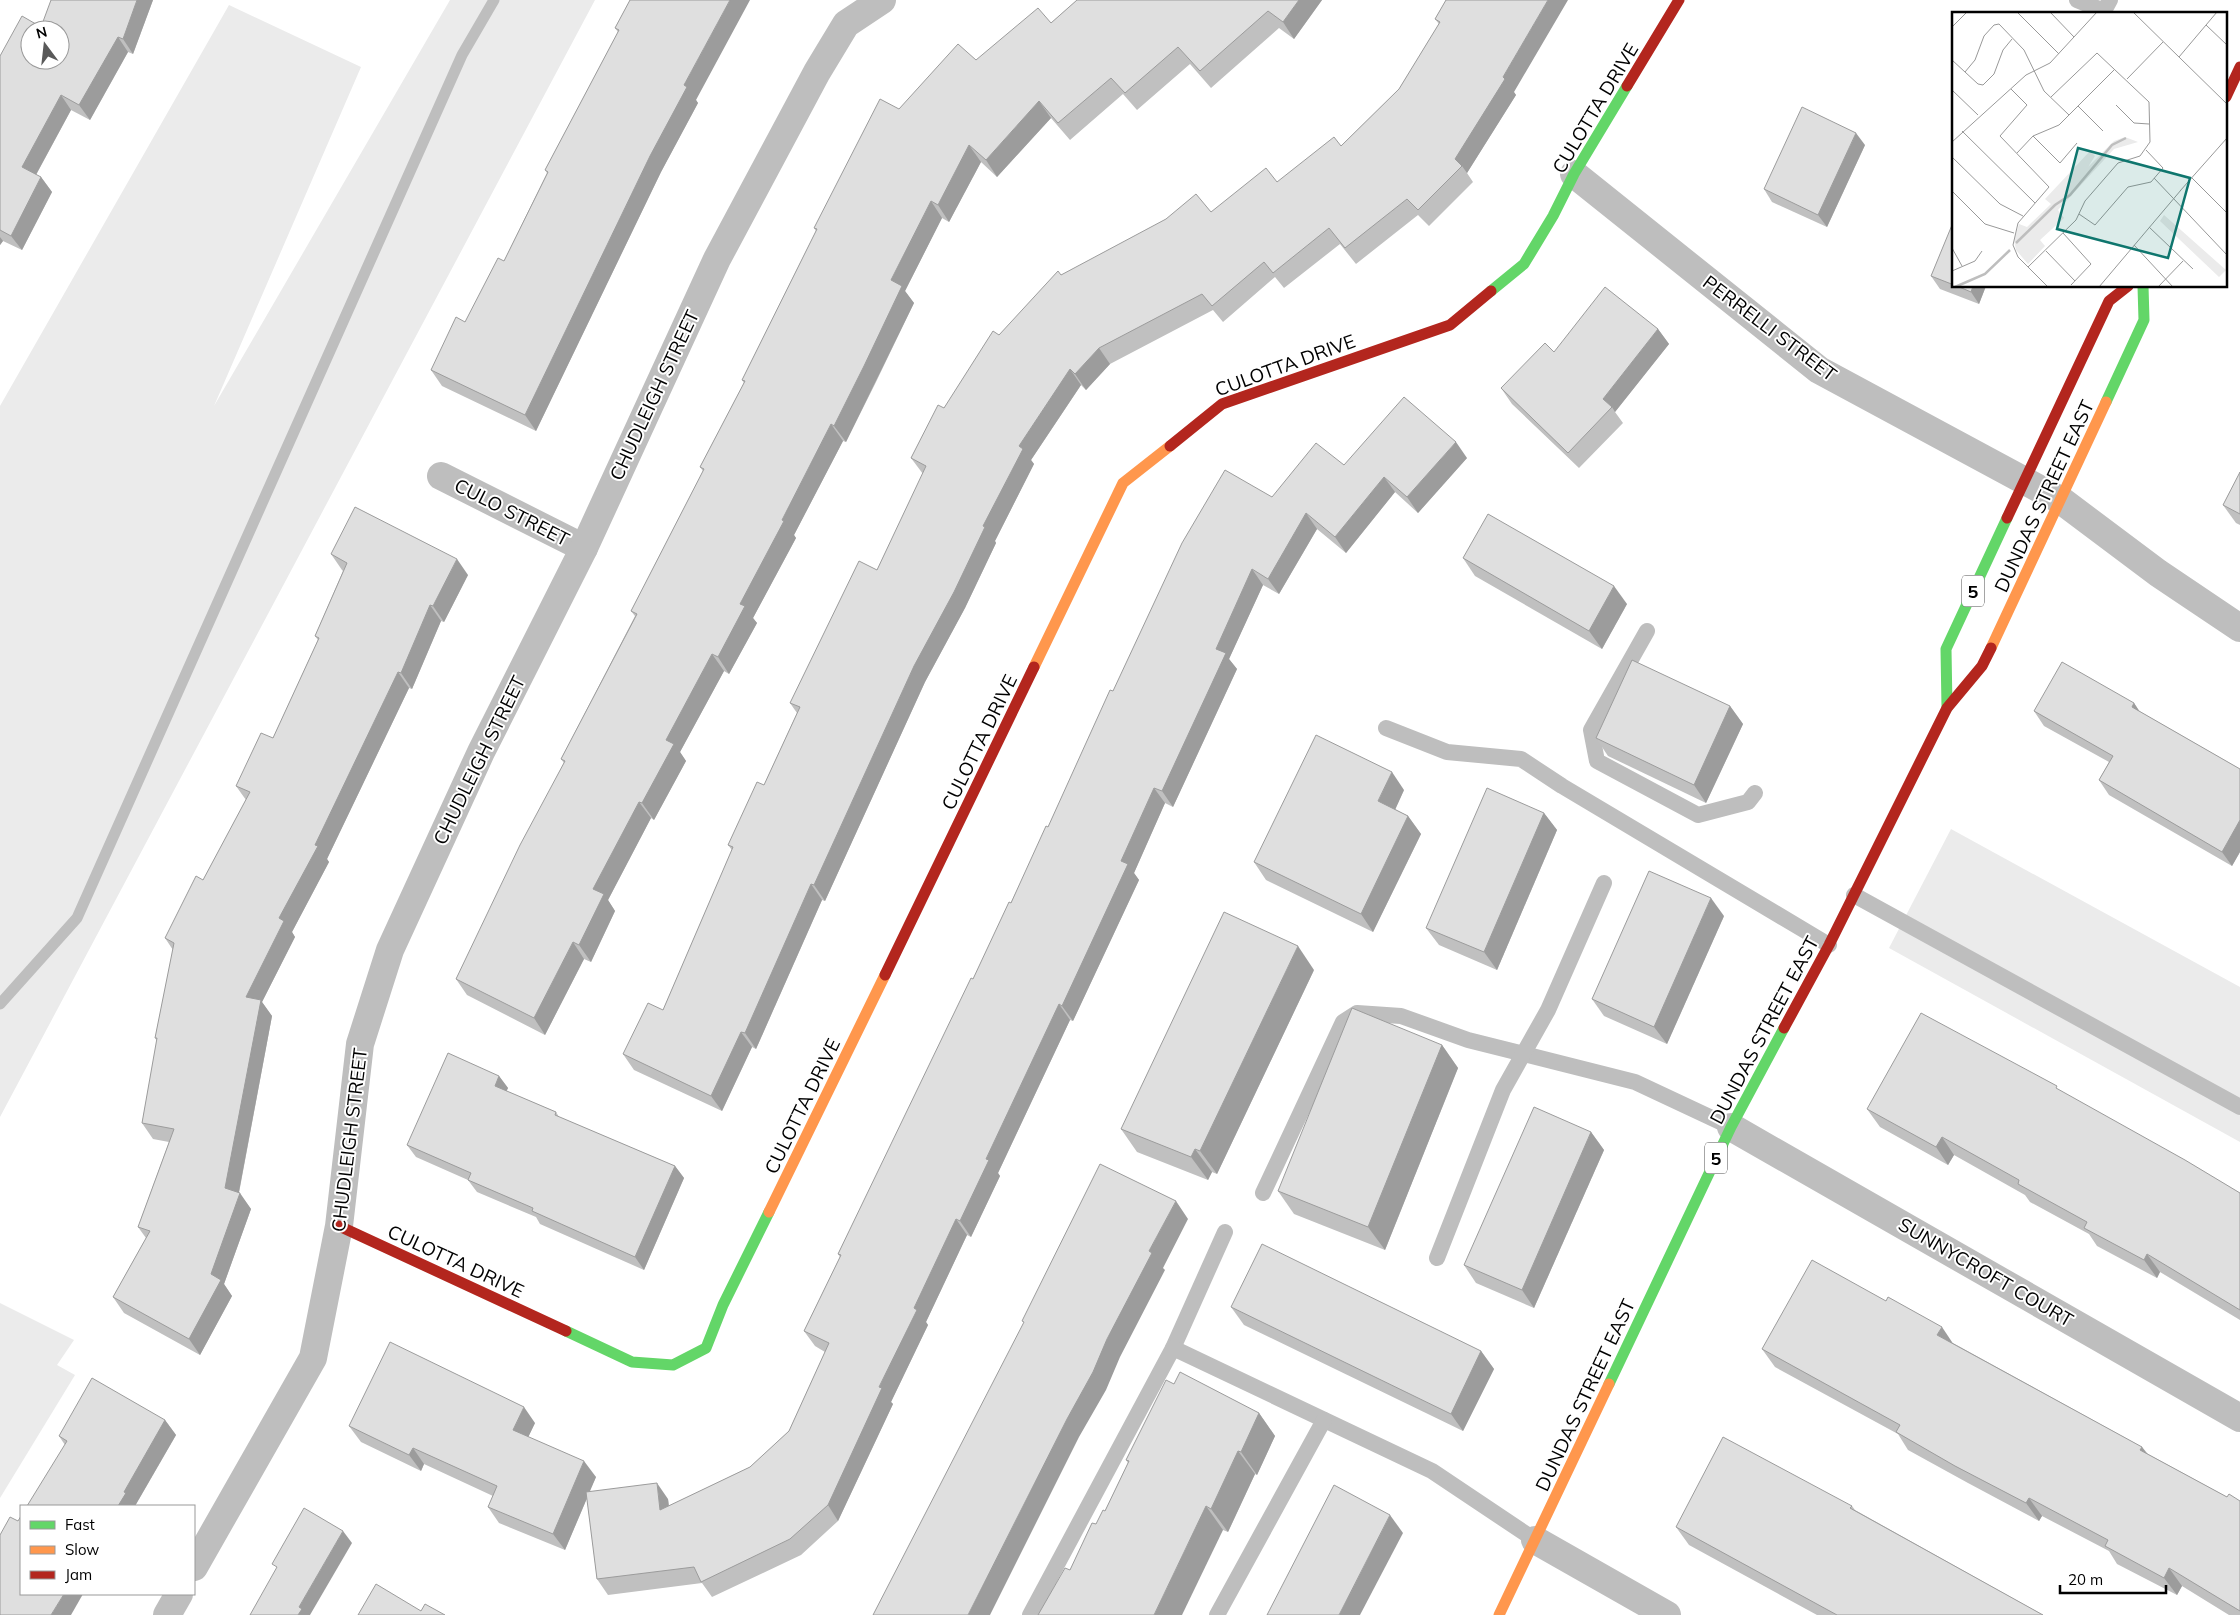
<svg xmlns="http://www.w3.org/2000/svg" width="2240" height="1615" font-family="Mulish,sans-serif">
<rect width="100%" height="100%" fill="#fff"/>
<g fill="#ebebeb">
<path d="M450,0H595L0,1117V406L229,5L361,67L214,406Z"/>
<path d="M1951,829L2240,987V1142L1889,948Z"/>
<path d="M0,1303L74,1340L57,1365L75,1375L0,1498Z"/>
</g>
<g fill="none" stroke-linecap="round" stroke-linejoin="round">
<path stroke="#bebebe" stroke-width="11" d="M0,1004L77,918L462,55L494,0"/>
<g stroke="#bebebe" stroke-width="16">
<path d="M2077,0L2104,11L2110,0"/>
<path d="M1647,631L1591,730L1597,761L1698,815L1748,802L1755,793"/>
<path d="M1386,728L1447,752L1521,759L1562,786L1829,945"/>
<path d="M1854,895L2240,1107"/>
<path d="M1263,1193L1343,1022L1357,1013L1401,1016L1468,1040L1635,1082L1731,1127"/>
<path d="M1437,1258L1503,1090L1548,1010L1604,883"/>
<path d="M1173,1348L1225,1232"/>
<path d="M1030,1615L1173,1348L1432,1471L1535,1540"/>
<path d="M1217,1615L1324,1420"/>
</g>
<g stroke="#bebebe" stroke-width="28">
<path d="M1574,174L1819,370L2062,501L2158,573L2240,628"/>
<path d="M441,476L584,548"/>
<path d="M1731,1127L2240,1418"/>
<path d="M1535,1540L1667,1615"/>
<path d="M194,1567L313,1358L339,1226L360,1044L390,950L481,752L584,548L717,259L817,72L846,24L882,0"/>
<path d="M167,1615L179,1594"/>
</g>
<g stroke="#63d668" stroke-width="11">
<path d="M1491,291L1524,264L1553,216L1574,174L1627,86"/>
<path d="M2106,402L2144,320L2143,286"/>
<path d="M1947,708L1946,649L2007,518"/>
<path d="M566,1331L632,1362L673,1365L706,1348L723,1305L769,1212"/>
<path d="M1609,1384L1731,1127L1784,1028"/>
</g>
<g stroke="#ff974d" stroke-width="11">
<path d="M1991,648L2106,402"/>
<path d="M1034,667L1123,483L1170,446"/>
<path d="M769,1212L885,975"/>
<path d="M1499,1615L1609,1384"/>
</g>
<g stroke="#b3261e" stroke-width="11">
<path d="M1627,86L1679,0"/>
<path d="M2226,97L2240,67"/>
<path d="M1170,446L1222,404L1450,325L1491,291"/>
<path d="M2007,518L2109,301L2128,286"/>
<path d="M885,975L1034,667"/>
<path d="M1784,1028L1829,945L1947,708L1982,666L1991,648"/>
<path d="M339,1226L566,1331"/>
</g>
</g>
<g fill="#c0c0c0">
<path d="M153,0L133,54L128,52L90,120L71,110L36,175L41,177L52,192L22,250L3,241L0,245V56L41,27Z"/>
<path d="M630,0L698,103L661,172L536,431L442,386L431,370L465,322L504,261L547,173L545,170L618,32L615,28Z"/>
<path d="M1077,0H1322L1294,39L1279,28L1211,88L1190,64L1137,110L1123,94L1070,140L1051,118L997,177L981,162L949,222L942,218L905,291L914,303L876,382L846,442L843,441L794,535L796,538L753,618L757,623L729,674L724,671L680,752L686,761L654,820L651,818L608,900L615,911L591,962L584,959L545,1035L467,995L456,979L564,763L561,759L635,616L631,611L703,471L700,467L744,383L742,380L816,231L814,228L899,109L976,60L1051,23Z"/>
<path d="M1446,0L1516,95L1467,173L1473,182L1429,226L1418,215L1356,264L1340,244L1284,288L1275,277L1223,322L1213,310L1110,364L1086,390L1081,385L1031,460L1034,464L995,541L996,543L965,608L925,682L825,901L822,900L756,1049L752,1047L722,1111L634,1070L623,1054L663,1010L732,850L728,845L764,785L797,713L790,703L877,570L923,474L911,458L944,408L999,335L1061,275L1211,212L1277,182L1341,146L1399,89L1439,24L1435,19Z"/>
<path d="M1865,145L1827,227L1772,202L1764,189Z"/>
<path d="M1954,226V286H1986L1979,304L1940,289L1931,276Z"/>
<path d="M1658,329L1669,344L1615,412L1623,423L1579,468L1512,404L1501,388L1554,352Z"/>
<path d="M1467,458L1418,513L1395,492L1346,553L1317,529L1279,594L1263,585L1229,659L1237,669L1173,807L1165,803L1134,873L1139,880L1073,1021L1070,1020L998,1173L1000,1176L971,1237L967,1235L926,1322L928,1325L891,1402L893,1404L838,1521L801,1555L712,1597L702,1583L608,1595L597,1579L587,1498L565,1550L499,1523L488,1507L493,1496L424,1464L421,1471L361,1442L349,1426L535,1423L528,1437L596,1477L589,1492L668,1499L669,1506L750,1467L789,1431L825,1352L815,1346L804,1331L840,1257L838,1254L1048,827L1113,691L1272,497L1344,465Z"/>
<path d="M2240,472V525L2236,523L2223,505Z"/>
<path d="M331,554L468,575L444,622L441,621L412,689L409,688L327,859L329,862L292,932L295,937L262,1002L272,1016L239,1193L251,1209L224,1284L232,1296L200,1355L124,1313L113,1297L146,1238L138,1227L169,1142L153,1139L142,1123L157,1041L155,1038L173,950L165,938L203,880L246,800L236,786L273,738L318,640L315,636L343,571L342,570Z"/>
<path d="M1463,558L1627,604L1602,649L1475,576Z"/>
<path d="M2134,703L2139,711L2240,769V852L2232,866L2109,795L2099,780L2109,762L2044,726L2034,711Z"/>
<path d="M1730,706L1743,724L1706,803L1608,756L1596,738Z"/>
<path d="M1404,790L1395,809L1408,816L1421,834L1373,932L1266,880L1254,862Z"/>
<path d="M1544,813L1557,830L1497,970L1439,945L1426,928Z"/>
<path d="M1724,916L1667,1044L1604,1016L1592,999Z"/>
<path d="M1314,970L1217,1174L1212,1172L1208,1180L1137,1152L1121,1129Z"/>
<path d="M1442,1045L1458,1068L1385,1250L1294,1214L1278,1191Z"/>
<path d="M499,1076L508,1088L506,1091L556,1112L559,1117L675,1166L684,1178L644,1270L540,1224L536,1217L477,1192L468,1180L416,1157L407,1145Z"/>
<path d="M2060,1091L2240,1193V1320L2160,1272L2157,1278L2097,1246L2089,1234L2030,1202L2025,1195L1954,1155L1948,1165L1880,1127L1867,1109Z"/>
<path d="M1591,1132L1604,1150L1534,1308L1476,1283L1464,1265Z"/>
<path d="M1231,1307L1481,1351L1494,1369L1463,1431L1244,1325Z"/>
<path d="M1953,1343L2142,1447L2148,1454L2227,1497L2240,1501V1615H2229L2182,1586L2177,1595L2117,1564L2109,1551L2042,1516L2039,1521L1968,1483L1908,1450L1898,1434L1775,1367L1762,1349Z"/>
<path d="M1174,1384L1259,1413L1275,1436L1257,1475L1255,1474L1228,1532L1223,1530L1070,1570L1096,1524L1105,1511L1128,1463L1126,1460Z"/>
<path d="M165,1420L176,1435L135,1506L65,1445L59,1436Z"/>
<path d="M1852,1506L1855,1510L2043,1615H1817L1689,1545L1676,1527Z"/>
</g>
<g fill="#9c9c9c">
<path d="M137,0H153L133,54L123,39Z"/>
<path d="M730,0H750L696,100L698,103L661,172L536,431L525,415L684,85Z"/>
<path d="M1299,0H1322L1294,39L1283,22Z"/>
<path d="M1548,0H1568L1514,92L1516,95L1467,173L1462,166L1455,159Z"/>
<path d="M118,37L128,52L90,120L79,105Z"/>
<path d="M61,95L71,110L32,182L22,167Z"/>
<path d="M1039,101L1051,118L997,177L986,160Z"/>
<path d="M1856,133L1865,145L1827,227L1818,215Z"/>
<path d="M969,145L981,162L949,222L938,205Z"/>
<path d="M41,177L52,192L22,250L11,236Z"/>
<path d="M931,201L942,218L905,291L914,303L846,442L834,426L891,280Z"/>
<path d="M0,237L3,241L0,245Z"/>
<path d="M1973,286H1986L1979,304L1971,292Z"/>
<path d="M1658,329L1669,344L1615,412L1612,407L1603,399Z"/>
<path d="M1099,348L1110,364L1086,390L1075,374Z"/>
<path d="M1070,369L1081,385L1031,460L1034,464L995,541L996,543L965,608L925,682L825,901L814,885L914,666L983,526L1019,446Z"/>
<path d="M831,424L843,441L794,535L796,538L753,618L757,623L729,674L718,657L740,604L782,520Z"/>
<path d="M1456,442L1467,458L1418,513L1407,497Z"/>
<path d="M1384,477L1395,492L1346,553L1335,537Z"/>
<path d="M1306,513L1317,529L1279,594L1268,579Z"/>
<path d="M457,559L468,575L444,622L433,606Z"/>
<path d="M1252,569L1263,585L1229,659L1237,669L1173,807L1162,791L1216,649Z"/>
<path d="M1614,586L1627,604L1602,649L1589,631Z"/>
<path d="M430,605L441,621L412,689L401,673Z"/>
<path d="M712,654L724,671L680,752L686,761L654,820L642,803L666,740Z"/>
<path d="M398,672L409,688L327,859L329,862L292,932L295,937L262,1002L272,1016L237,1202L240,1193L251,1209L224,1284L232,1296L200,1355L189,1339L211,1274L225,1188L246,997L279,918Z"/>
<path d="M2134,703L2144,718L2132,707Z"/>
<path d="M1730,706L1743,724L1706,803L1694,785Z"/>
<path d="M1392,772L1404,790L1391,819L1378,801Z"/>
<path d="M1154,788L1165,803L1134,873L1139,880L1073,1021L1062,1006L1121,861Z"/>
<path d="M639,802L651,818L608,900L615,911L591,962L579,945L593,889Z"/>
<path d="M1544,813L1557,830L1497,970L1484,952Z"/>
<path d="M1408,816L1421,834L1373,932L1361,914Z"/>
<path d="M2240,820V852L2232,866L2222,852Z"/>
<path d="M811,884L822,900L756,1049L745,1033Z"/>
<path d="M1711,898L1724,916L1667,1044L1654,1027Z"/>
<path d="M573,942L584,959L545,1035L534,1018Z"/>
<path d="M1298,946L1314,970L1217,1174L1200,1151Z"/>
<path d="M1059,1004L1070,1020L998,1173L1000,1176L971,1237L960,1221L986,1159Z"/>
<path d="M741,1032L752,1047L722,1111L711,1096Z"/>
<path d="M1442,1045L1458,1068L1385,1250L1368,1227Z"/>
<path d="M499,1076L508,1088L503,1099L495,1086Z"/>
<path d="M1591,1132L1604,1150L1534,1308L1522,1290Z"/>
<path d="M1942,1137L1954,1155L1948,1165L1936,1147Z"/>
<path d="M1195,1149L1212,1172L1208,1180L1191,1157Z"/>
<path d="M675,1166L684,1178L644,1270L635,1257Z"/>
<path d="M1176,1201L1188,1219L1163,1268L1165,1270L1120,1357L1106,1390L1079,1437L990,1615H968L1107,1339L1149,1251Z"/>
<path d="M956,1219L967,1235L926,1322L928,1325L891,1402L893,1404L838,1521L828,1505L914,1308Z"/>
<path d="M2147,1254L2160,1272L2157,1278L2144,1260Z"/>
<path d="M1942,1327L1954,1345L1937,1335Z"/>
<path d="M1481,1351L1494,1369L1463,1431L1451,1414Z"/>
<path d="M524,1407L535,1423L524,1446L513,1430Z"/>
<path d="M1259,1413L1275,1436L1257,1475L1241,1452Z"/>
<path d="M165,1420L176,1435L135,1506H118L124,1492Z"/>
<path d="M2142,1447L2155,1465L2140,1450Z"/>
<path d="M413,1448L424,1464L421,1471L409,1455Z"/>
<path d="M1238,1451L1255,1474L1228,1532L1211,1509Z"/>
<path d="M584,1461L596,1477L565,1550L553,1534Z"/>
<path d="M657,1483L668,1499L671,1525L660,1510Z"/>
<path d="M2029,1498L2042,1516L2039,1521L2026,1503Z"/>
<path d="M1206,1506L1223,1530L1182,1615H1154Z"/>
<path d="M1390,1515L1403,1533L1360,1615H1339Z"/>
<path d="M343,1531L352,1543L310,1615H298L299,1607Z"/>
<path d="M2169,1568L2182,1586L2177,1595L2164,1578Z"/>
<path d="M64,1594H83L71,1615H51Z"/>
</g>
<g fill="#dfdfdf" stroke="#9c9c9c" fill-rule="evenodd">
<path d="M51,0H137L123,39L118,37L79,105L61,95L22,167L41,177L11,236L0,230V56L22,16L41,27ZM30,30H60V60H30Z"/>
<path d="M630,0H730L684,85L687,87L650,156L525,415L431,370L456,317L465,322L498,258L504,261L548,172L545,170L619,30L615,28Z"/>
<path d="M1077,0H1299L1283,22L1268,11L1200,71L1178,47L1125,93L1111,78L1058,123L1039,101L986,160L969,145L938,205L931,201L891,280L902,286L864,366L834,426L831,424L782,520L784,521L740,604L745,606L718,657L712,654L666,740L674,744L642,803L639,802L593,889L604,894L579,945L573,942L534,1018L456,979L520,845L565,761L561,759L637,614L631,611L704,469L700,467L745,381L742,380L817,229L814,228L880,99L899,109L958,44L976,60L1038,8L1051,23Z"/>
<path d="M1446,0H1548L1503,77L1505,79L1455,159L1462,166L1418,210L1407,199L1345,248L1329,228L1273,273L1264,262L1212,306L1202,294L1099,348L1075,374L1070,369L1019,446L1023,449L983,526L985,527L954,592L914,666L814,885L811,884L745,1033L741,1032L711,1096L623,1054L648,1003L663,1010L733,847L728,845L757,782L764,785L800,707L790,703L859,561L877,570L926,466L911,458L938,405L944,408L993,331L999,335L1058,271L1061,275L1166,219L1196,194L1211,212L1266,168L1277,182L1334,137L1341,146L1399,89L1440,22L1435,19Z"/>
<path d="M1802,107L1856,133L1818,215L1764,189Z"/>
<path d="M1952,225L1954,226V285L1931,276Z"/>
<path d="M1957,286H1973L1971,292Z"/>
<path d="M1605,287L1658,329L1603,399L1612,407L1568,453L1501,388L1545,343L1554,352Z"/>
<path d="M1404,397L1456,442L1407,497L1384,477L1335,537L1306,513L1268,579L1252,569L1216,649L1226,653L1162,791L1154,788L1121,861L1128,864L1062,1006L1059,1004L986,1159L989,1160L960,1221L956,1219L914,1308L917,1310L879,1387L882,1388L828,1505L790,1539L701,1582L694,1567L597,1579L586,1492L657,1483L660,1510L750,1467L789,1431L829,1343L804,1331L841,1255L838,1254L971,978L973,979L1009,902L1011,903L1046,826L1048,827L1110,690L1113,691L1182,543L1225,470L1272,497L1316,443L1344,465Z"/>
<path d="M2240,472V514L2223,505Z"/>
<path d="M355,507L457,559L433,606L430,605L401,673L398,672L315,845L318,846L279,918L284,921L246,997L261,1000L225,1188L240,1193L211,1274L221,1280L189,1339L113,1297L150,1231L138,1227L174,1129L142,1123L157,1038H155L174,943L165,938L196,876L203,880L250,792L236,786L261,733L273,738L319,638L315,636L347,563L331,554Z"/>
<path d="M1488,514L1614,586L1589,631L1463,558Z"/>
<path d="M1632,660L1730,706L1694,785L1596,738Z"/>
<path d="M2062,662L2134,703L2132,707L2240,769V820L2222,852L2099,780L2113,756L2034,711Z"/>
<path d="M1316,735L1392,772L1378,801L1408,816L1361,914L1254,862Z"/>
<path d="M1487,788L1544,813L1484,952L1426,928Z"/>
<path d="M1649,871L1711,898L1654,1027L1592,999Z"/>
<path d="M1224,912L1298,946L1200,1151L1195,1149L1191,1157L1121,1129Z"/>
<path d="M1352,1008L1442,1045L1368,1227L1278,1191Z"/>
<path d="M1921,1013L2057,1086L2056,1088L2185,1160L2240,1193V1310L2147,1254L2144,1260L2084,1228L2087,1222L2018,1184L2019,1180L1942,1137L1936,1147L1867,1109Z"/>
<path d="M448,1053L499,1076L495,1086L556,1112L555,1115L675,1166L635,1257L532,1211L533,1208L468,1180L471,1173L407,1145Z"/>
<path d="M1534,1107L1591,1132L1522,1290L1464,1265Z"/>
<path d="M1100,1164L1176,1201L1149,1251L1152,1253L1107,1339L1093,1372L1067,1419L968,1615H873L1024,1322L1022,1321Z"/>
<path d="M1262,1244L1481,1351L1451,1414L1231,1307Z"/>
<path d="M1812,1260L1886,1301L1888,1297L1942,1327L1937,1335L2142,1447L2140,1450L2227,1497L2229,1494L2240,1501V1611L2169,1568L2164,1578L2105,1546L2108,1540L2029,1498L2026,1503L1955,1466L1896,1432L1900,1425L1762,1349Z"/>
<path d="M390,1342L524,1407L513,1430L584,1461L553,1534L488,1507L497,1486L413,1448L409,1455L349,1426Z"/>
<path d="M1180,1372L1259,1413L1241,1452L1238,1451L1211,1509L1206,1506L1154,1615H1038L1065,1568L1070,1570L1092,1523L1096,1524L1103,1510L1105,1511L1129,1461L1126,1460L1166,1380L1174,1384Z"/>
<path d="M92,1378L165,1420L124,1492L126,1493L118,1506H27L67,1441L59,1436Z"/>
<path d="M1723,1437L1852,1506L1850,1508L2043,1615H1837L1676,1527Z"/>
<path d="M1334,1485L1390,1515L1339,1615H1267Z"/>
<path d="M304,1508L343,1531L299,1607L302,1609L298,1615H250L277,1567L272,1564Z"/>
<path d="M21,1516V1594H64L51,1615H0V1535L10,1517L18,1521Z"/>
<path d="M376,1584L421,1611L425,1604L445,1615H358Z"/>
</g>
<g text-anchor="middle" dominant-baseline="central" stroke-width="4" stroke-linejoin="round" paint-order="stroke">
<g fill="#fff" stroke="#4c4c4c" stroke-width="1">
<rect x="1962" y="575.5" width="22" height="31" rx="4"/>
<rect x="1705" y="1142.5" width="22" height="31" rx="4"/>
</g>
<g font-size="18" font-weight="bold" fill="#000">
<text x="1973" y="591">5</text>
<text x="1716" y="1158">5</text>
</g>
<g font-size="19" fill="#000" stroke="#fff">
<text transform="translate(1595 108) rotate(-59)">CULOTTA DRIVE</text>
<text transform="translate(1770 328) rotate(37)">PERRELLI STREET</text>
<text transform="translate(1285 365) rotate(-20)">CULOTTA DRIVE</text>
<text transform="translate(654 395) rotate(-65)">CHUDLEIGH STREET</text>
<text transform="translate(2044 496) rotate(-65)">DUNDAS STREET EAST</text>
<text transform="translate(512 512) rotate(27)">CULO STREET</text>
<text transform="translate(979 742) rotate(-64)">CULOTTA DRIVE</text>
<text transform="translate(479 760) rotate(-64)">CHUDLEIGH STREET</text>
<text transform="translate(1764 1030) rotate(-62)">DUNDAS STREET EAST</text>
<text transform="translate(802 1106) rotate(-64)">CULOTTA DRIVE</text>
<text transform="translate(349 1140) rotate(-83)">CHUDLEIGH STREET</text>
<text transform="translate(456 1261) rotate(25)">CULOTTA DRIVE</text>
<text transform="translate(1986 1272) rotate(30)">SUNNYCROFT COURT</text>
<text transform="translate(1585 1395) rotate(-65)">DUNDAS STREET EAST</text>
</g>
</g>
<g transform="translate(1952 12)">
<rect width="275" height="275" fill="#fff"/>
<path d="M173,125L186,130L162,137L106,198L112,206L88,228L93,234L76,252L64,238L62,228L67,212L75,215L99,192L93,187L138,139L143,144L136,155L162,129ZM212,203L274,258L267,265L208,209Z" fill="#ebebeb"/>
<path fill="none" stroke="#bebebe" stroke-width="2.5" d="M64,231L103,193L118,183L160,133L174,126M3,275L33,262L58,238"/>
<path fill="none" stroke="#999" stroke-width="1" d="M65,0L107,42M98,0L122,25M181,0L275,92M254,13L275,33M0,15L15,0M227,45L265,0M0,48L26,72L31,73L42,62L51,38L60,27M13,60L23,48L32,24L42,13L47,12L72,38L92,79L117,103M175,67L211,30M59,77L75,93L48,124L97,175L66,211L61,233L66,245L96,275M0,78L26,103M164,93L182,111L197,112M126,94L151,119M10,119L83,191M81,124L108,151L125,131M0,130L74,63L98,51L145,0M65,141L81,124L107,113L163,57M0,145L48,192L71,204M202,166L275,243M240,166L275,201M0,179L33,212L62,221M228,179L275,126M127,202L143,213L176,175L199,170L211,156L194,138M197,215L241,257M111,221L139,252L119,273M182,233L221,275M0,236L10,254M94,239L123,269M76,255L124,208L133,189L166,151L188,144L198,130L197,90L145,41L99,85M0,259L23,249L30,239M147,275L229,178M206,275L231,249"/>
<path fill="#0f766e" fill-opacity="0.15" stroke="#0f766e" stroke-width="2.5" d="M126,136L238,166L216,246L105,217Z"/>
<rect width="275" height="275" fill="none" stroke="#000" stroke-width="2.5"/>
</g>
<rect x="20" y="1505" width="175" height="90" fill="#ffffff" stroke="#999999"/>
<rect x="30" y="1521" width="25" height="8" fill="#63d668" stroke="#999999"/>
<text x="65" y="1530" font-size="15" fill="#000000">Fast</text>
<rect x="30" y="1546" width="25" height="8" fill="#ff974d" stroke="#999999"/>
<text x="65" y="1555" font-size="15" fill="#000000">Slow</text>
<rect x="30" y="1571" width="25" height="8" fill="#b3261e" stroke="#999999"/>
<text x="65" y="1580" font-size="15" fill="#000000">Jam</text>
<g transform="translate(45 45) rotate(345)"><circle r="24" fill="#ffffff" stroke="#999999"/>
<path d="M0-4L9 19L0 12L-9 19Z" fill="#595959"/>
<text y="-8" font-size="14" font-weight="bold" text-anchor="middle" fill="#000000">N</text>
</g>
<path d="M2060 1585v8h106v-8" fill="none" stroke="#000000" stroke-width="2.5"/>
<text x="2068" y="1585" font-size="15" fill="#000000" stroke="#ffffff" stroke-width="4" paint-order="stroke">20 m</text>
</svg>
